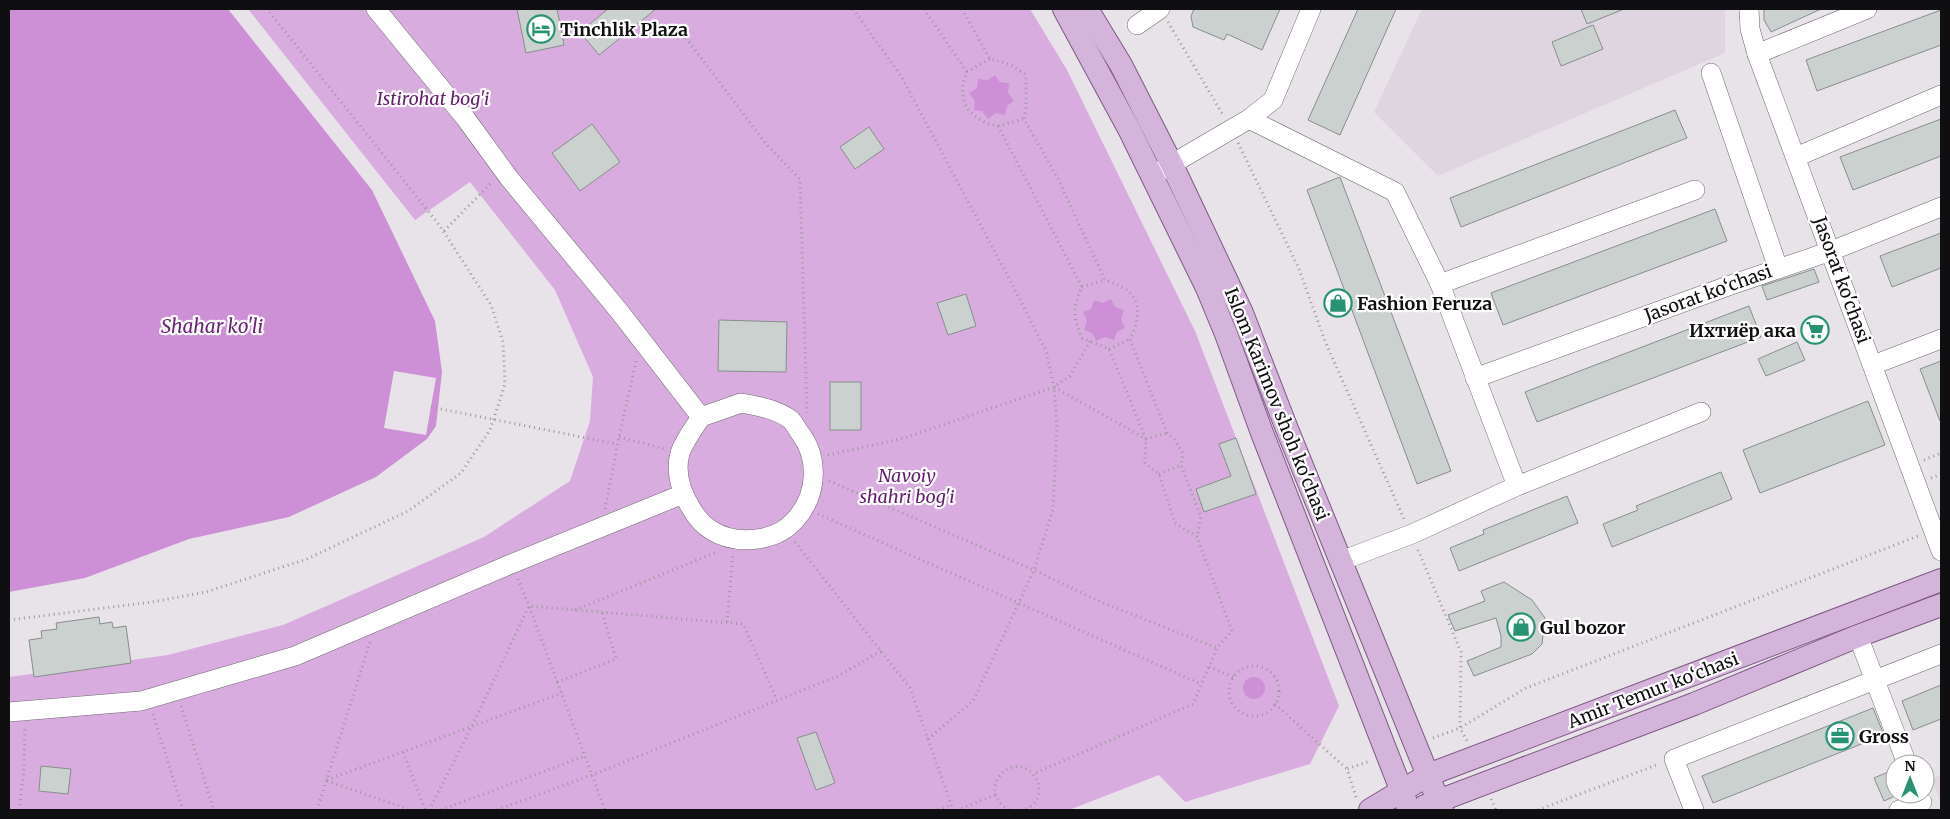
<svg xmlns="http://www.w3.org/2000/svg" width="1950" height="819" font-family="Merriweather,serif">
<rect width="100%" height="100%" fill="#e8e3e8"/>
<g fill="#dfd5e0">
<path d="M1422,9H1725V53L1438,176L1374,112Z"/>
<path d="M1941,775V804L1932,779Z"/>
</g>
<path fill="#d9ace0" d="M248,9H1030L1067,70L1195,331L1339,706L1310,764L1185,802L1159,775L1069,810H9V677L168,655L283,625L484,537L570,481L590,421L593,377L555,290L470,182L415,220Z"/>
<g fill="#cd90d7">
<path d="M9,9H228L372,190L435,321L442,372L436,426L427,439L376,477L289,517L189,539L85,578L9,592Z"/>
<path d="M995,75L1000,82L1009,83L1008,93L1014,101L1007,106L1005,115L996,113L988,119L982,111L974,110L975,101L969,93L977,88L978,79L988,80Z"/>
<path d="M1111,299L1115,307L1124,310L1121,319L1125,328L1117,332L1114,340L1105,337L1096,341L1092,333L1084,330L1087,321L1083,312L1091,309L1094,300L1103,303Z"/>
<circle cx="1254" cy="688" r="11"/>
</g>
<path fill="#e8e3e8" d="M394,371L436,378L426,435L384,428Z"/>
<g fill="#cad1ce" stroke="#878e8b">
<path d="M517,9H557L564,45L526,53Z"/>
<path d="M608,9H656L599,55L580,32Z"/>
<path d="M1194,9H1280L1262,50L1227,34L1224,40L1193,27L1191,16Z"/>
<path d="M1358,9H1396L1340,135L1308,120Z"/>
<path d="M1581,9H1624L1587,24Z"/>
<path d="M1764,9H1821L1771,32L1764,20Z"/>
<path d="M1941,10V45L1817,91L1806,60Z"/>
<path d="M1593,25L1603,49L1561,66L1552,42Z"/>
<path d="M1675,110L1687,138L1461,227L1450,198Z"/>
<path d="M1941,119V156L1853,190L1840,157Z"/>
<path d="M592,124L620,162L580,191L552,153Z"/>
<path d="M869,127L884,149L855,169L840,147Z"/>
<path d="M1340,177L1451,471L1417,484L1307,190Z"/>
<path d="M1715,209L1727,241L1503,325L1491,293Z"/>
<path d="M1941,233V268L1892,287L1880,256Z"/>
<path d="M1814,269L1819,282L1767,300L1762,286Z"/>
<path d="M966,294L976,326L948,335L937,303Z"/>
<path d="M1749,306L1761,337L1537,422L1525,392Z"/>
<path d="M1822,318L1828,334L1808,342L1802,326Z"/>
<path d="M719,320L787,322L786,372L718,371Z"/>
<path d="M1797,342L1805,360L1766,376L1758,359Z"/>
<path d="M1941,361V421H1940L1920,369Z"/>
<rect x="830" y="382" width="31" height="48"/>
<path d="M1868,401L1885,445L1760,493L1743,450Z"/>
<path d="M1236,438L1256,494L1204,512L1196,489L1231,476L1219,444Z"/>
<path d="M1721,472L1732,499L1612,547L1603,524L1638,510L1636,506Z"/>
<path d="M1567,496L1578,523L1459,571L1450,548L1484,534L1483,530Z"/>
<path d="M1504,582L1532,600L1545,618L1542,644L1532,654L1474,676L1467,661L1501,647V636L1496,618L1455,631L1448,615L1485,601L1481,591Z"/>
<path d="M99,617L100,624L112,622L113,628L126,626L131,663L34,677L29,640L42,638L41,631L57,629L56,623Z"/>
<path d="M1941,685V719L1913,730L1902,701Z"/>
<path d="M1873,708L1884,735L1713,803L1702,776Z"/>
<path d="M816,732L835,783L816,790L797,738Z"/>
<path d="M41,766L71,769L68,794L39,791Z"/>
<path d="M1895,769V796L1884,801L1874,778Z"/>
</g>
<g fill="none" stroke-linecap="round" stroke-linejoin="round">
<g stroke="#6e696e" stroke-width="20">
<g id="minor">
<path d="M376,9L466,119L509,178L619,311L701,417"/>
<path d="M1749,9L1750,29L1757,54L1941,551"/>
<path d="M1137,25L1160,9"/>
<path d="M1757,54L1867,9"/>
<path d="M1711,73L1778,268"/>
<path d="M1249,119L1395,192L1440,284L1517,486L1412,534L1341,561"/>
<path d="M1796,157L1941,95"/>
<path d="M1160,171L1249,119L1273,100L1311,9"/>
<path d="M1440,284L1695,190"/>
<path d="M1873,365L1941,339"/>
<path d="M1475,378L1728,286L1831,251L1941,207"/>
<path d="M741,403C758,406 777,409 791,420C794,423 797,429 800,433C819,458 818,495 795,520C776,542 736,546 711,530C703,525 695,515 691,508C681,492 675,472 680,453C684,441 694,428 701,417Z"/>
<path d="M1517,486L1701,412"/>
<path d="M1858,636L1907,764"/>
<path d="M9,712L141,701L295,656L511,564L683,494"/>
<path d="M1694,810L1674,759L1941,654"/>
<path d="M1899,810L1922,802"/>
</g>
</g>
<g stroke="#7d5983" stroke-width="24">
<g id="major">
<path d="M1064,9L1129,129L1207,288L1226,334L1262,433L1409,810"/>
<path d="M1087,9L1121,65L1172,165L1242,313L1287,429L1442,810"/>
<path d="M1425,806L1694,704L1858,636L1941,605"/>
<path d="M1370,810L1428,775L1941,580"/>
</g>
</g>
<g stroke="#9c989c" stroke-width="3" stroke-dasharray="1 4" stroke-linecap="butt">
<path d="M853,9L901,76L1012,284L1046,351L1054,387"/>
<path d="M924,9L967,72C955,101 969,120 998,126L1082,287C1072,308 1073,317 1082,338L1109,349L1146,439L1145,463L1159,474L1175,523L1197,537L1232,631L1217,648L1193,704L1033,774"/>
<path d="M962,9L990,59L1010,64L1026,75V109L1024,119L1058,179L1105,280C1112,282 1118,285 1124,288C1143,299 1139,323 1130,339L1167,433L1174,439L1183,453L1181,465L1201,517L1197,537"/>
<path d="M1168,22L1223,115"/>
<path d="M677,26L766,144L800,179L807,413"/>
<path d="M967,72L990,59"/>
<path d="M998,126L1023,119"/>
<path d="M1238,143L1299,269L1325,341L1404,519"/>
<path d="M444,231L493,181"/>
<path d="M1082,287L1105,280"/>
<path d="M1109,349L1130,339"/>
<path d="M431,407L617,444"/>
<path d="M619,437L665,449"/>
<path d="M828,455L904,438L1054,387L1070,376L1090,341"/>
<path d="M1924,460L1941,453"/>
<path d="M1159,474L1181,465"/>
<path d="M1931,478L1941,474"/>
<path d="M829,481L1034,570L1101,602L1217,648"/>
<path d="M605,509L619,437L636,361"/>
<path d="M818,514L1201,684"/>
<path d="M795,542L910,688L953,810"/>
<path d="M1418,550L1461,652L1460,728L1467,741"/>
<path d="M518,579L529,606L605,810"/>
<path d="M575,610L717,552"/>
<path d="M9,620L152,602L206,592L307,559L408,511L461,473L490,430L505,384L503,342L491,305L440,226L267,9"/>
<path d="M727,622L733,554"/>
<circle cx="1254" cy="691" r="25"/>
<path d="M1209,667L1233,677"/>
<path d="M557,682L616,659L602,612"/>
<path d="M1275,704L1347,769"/>
<path d="M181,706L214,810"/>
<path d="M153,714L183,810"/>
<path d="M1433,738L1460,728L1526,688L1918,536"/>
<path d="M928,739L973,701L1034,570L1053,509L1057,427L1054,387L1146,439L1167,433"/>
<path d="M403,752L425,810"/>
<path d="M327,780L562,693"/>
<path d="M327,781L411,810"/>
<path d="M1356,797L1347,769L1370,761"/>
<path d="M1491,799L1496,810"/>
<path d="M19,810L24,769L25,726"/>
<path d="M317,810L370,642"/>
<path d="M429,810L472,726L529,606L743,624L777,700"/>
<path d="M441,810L585,756"/>
<path d="M497,810L592,775L838,676L881,651"/>
<path d="M938,810L951,805"/>
<path d="M957,810L995,795"/>
<path d="M1009,810C976,792 1008,752 1031,772C1036,777 1039,783 1039,789C1039,800 1033,806 1024,810"/>
<path d="M1538,810L1659,764"/>
</g>
<use href="#minor" stroke="#fff" stroke-width="19"/>
<use href="#major" stroke="#d4b4da" stroke-width="22"/>
</g>
<defs>
<g id="hotel-ring" transform="scale(1.4375)"><circle r="9.5" fill="#fff" stroke="#279372" stroke-width="1.5"/><path d="M-6-4.5h1.5V1H6V5H4.5V3h-9V5H-6ZM-4 0a1.8 1.8 0 1 1 3.6 0ZM.5 0V-2.5h3Q6-2.5 6 0Z" fill="#279372"/></g>
<g id="shop-ring" transform="scale(1.4375)"><circle r="9.5" fill="#fff" stroke="#279372" stroke-width="1.5"/><path d="M-5-2.5h2.3a2.7 3.5 0 0 1 5.4 0H5L5.5 6h-11ZM-1.5-2.5h3a1.5 2.3 0 0 0-3 0Z" fill="#279372"/></g>
<g id="supermarket-ring" transform="scale(1.4375)"><circle r="9.5" fill="#fff" stroke="#279372" stroke-width="1.5"/><path d="M-6-5.5h2.5l.6 2H6L4.5 2H-2.5L-4.4-4H-6ZM-1.5 3.2a1.3 1.3 0 1 0 .1 0ZM3 3.2a1.3 1.3 0 1 0 .1 0Z" fill="#279372"/></g>
<g id="office-ring" transform="scale(1.4375)"><circle r="9.5" fill="#fff" stroke="#279372" stroke-width="1.5"/><path d="M-6-3h4V-5.5h4V-3h4V5H-6ZM-1-4.5V-3h2v-1.5ZM-6 0V1H6V0Z" fill="#279372"/></g>
</defs>
<g fill-rule="evenodd">
<use href="#hotel-ring" x="541" y="29"/>
<use href="#shop-ring" x="1338" y="303"/>
<use href="#supermarket-ring" x="1815" y="330"/>
<use href="#shop-ring" x="1521" y="627"/>
<use href="#office-ring" x="1840" y="736"/>
</g>
<g text-anchor="middle" dominant-baseline="central" stroke-width="4.5" stroke-linejoin="round" paint-order="stroke">
<g font-size="18" font-weight="bold" fill="#0f0e10" stroke="#fff" text-anchor="start">
<text x="560" y="29">Tinchlik Plaza</text>
<text x="1357" y="303">Fashion Feruza</text>
<text x="1796" y="330" text-anchor="end">Ихтиёр ака</text>
<text x="1540" y="627">Gul bozor</text>
<text x="1859" y="736">Gross</text>
</g>
<g font-size="18" font-style="italic" fill="#651c71" stroke="#fff">
<text x="433" y="98">Istirohat bog'i</text>
<text x="907" y="475">Navoiy<tspan x="907" dy="21">shahri bog'i</tspan></text>
</g>
<g font-size="18" fill="#0f0e10" stroke="#fff">
<text transform="translate(1842 280) rotate(70)">Jasorat ko'chasi</text>
<text transform="translate(1708 293) rotate(-20)">Jasorat ko‘chasi</text>
<text transform="translate(1277 404) rotate(68)">Islom Karimov shoh ko'chasi</text>
<text transform="translate(1653 690) rotate(-21)">Amir Temur ko‘chasi</text>
</g>
<g font-size="19" font-style="italic" fill="#6a2176" stroke="#fff">
<text x="212" y="326">Shahar ko'li</text>
</g>
</g>
<rect width="1950" height="819" fill="none" stroke="#0f0e10" stroke-width="20"/>
<g transform="translate(1910 779)"><circle r="24" fill="#ffffff" stroke="#9f9f9f"/>
<path d="M0-4L9 19L0 12L-9 19Z" fill="#279372"/>
<text y="-8" font-size="14" font-weight="bold" text-anchor="middle" fill="#0f0e10">N</text>
</g>
</svg>
